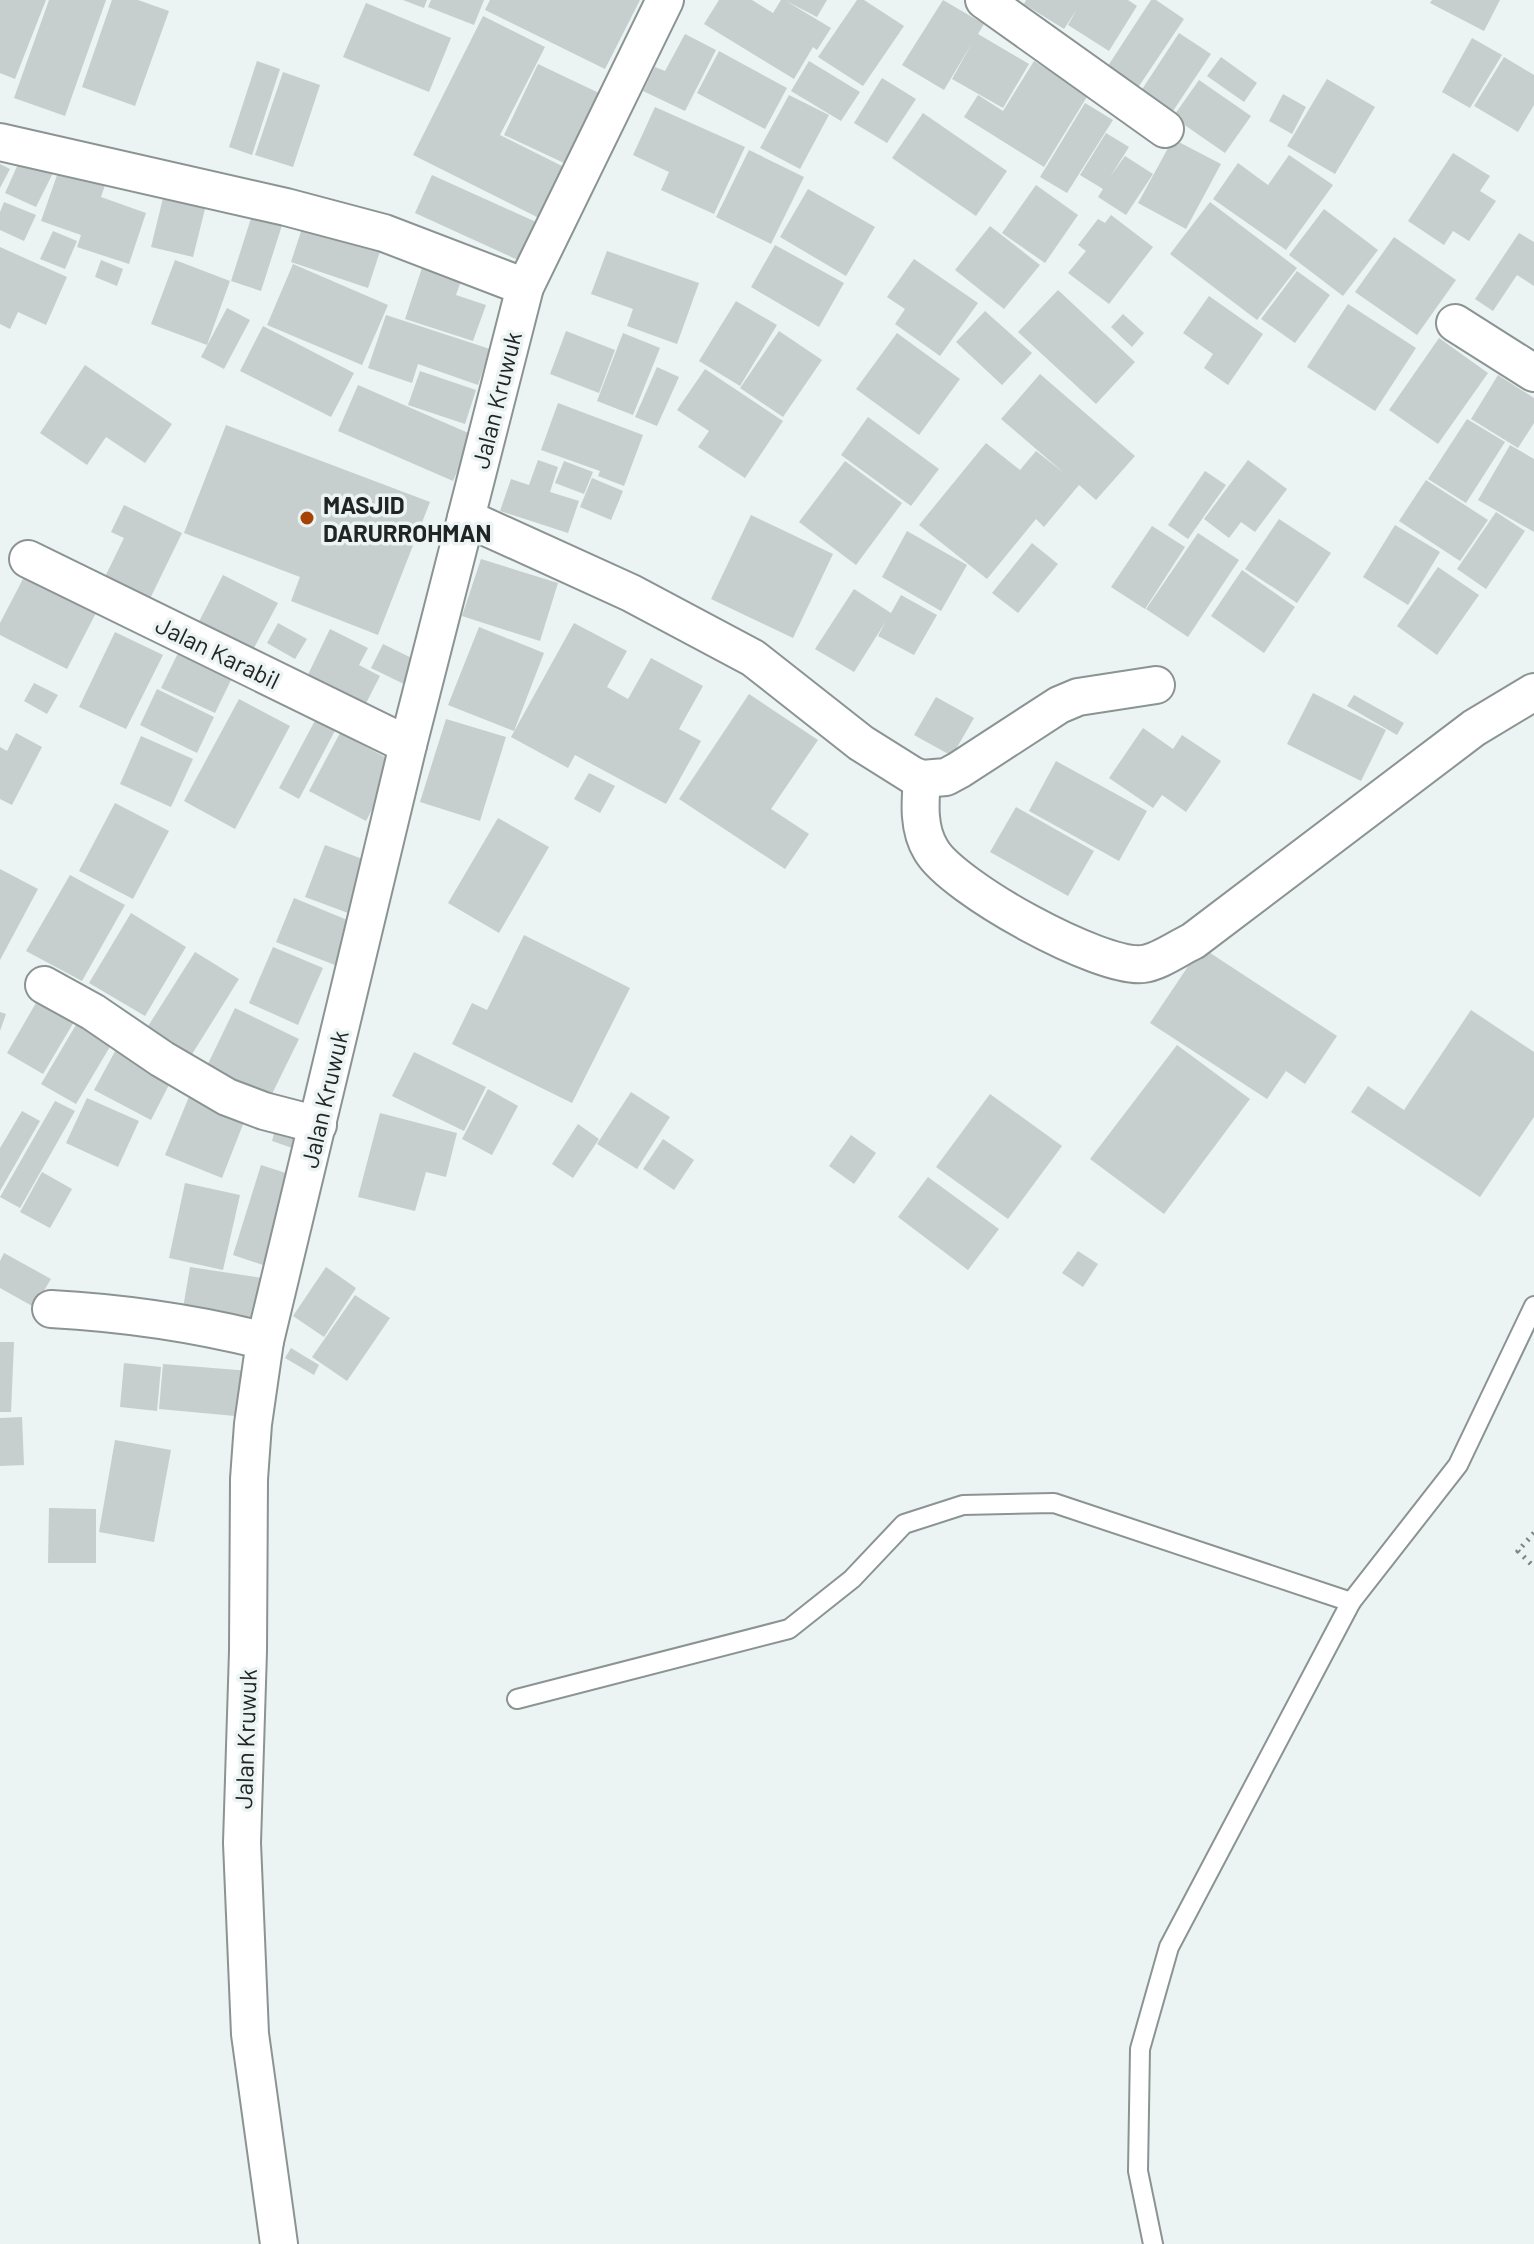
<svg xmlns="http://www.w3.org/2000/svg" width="1534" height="2244" font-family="Barlow,sans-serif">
<rect width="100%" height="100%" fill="#ebf3f3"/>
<g fill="#c6cece">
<path d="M0,0H46L15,79L0,73Z"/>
<path d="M49,0H106L65,116L14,98Z"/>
<path d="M112,0H138L169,11L135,106L82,87Z"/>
<path d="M403,0H427L424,8Z"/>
<path d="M431,0H484L474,25L428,7Z"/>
<path d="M490,0H640L605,69L485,10Z"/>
<path d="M719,0H752L773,13L781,0H827L817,17L786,1L831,28L817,50L813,47L794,79L704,24Z"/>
<path d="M857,0H864L904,26L863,86L818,57Z"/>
<path d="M943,0L984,24L978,34L1029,64L1003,108L952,79L972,43L944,90L902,65Z"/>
<path d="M1026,0H1128L1137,6L1109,51L1068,25L1077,9L1064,29L1024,4Z"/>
<path d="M1151,0H1156L1184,19L1135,92L1104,72Z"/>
<path d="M1432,0H1500L1484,31L1430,3Z"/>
<path d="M366,3L451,38L429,92L343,57Z"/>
<path d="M483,16L545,47L500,135L564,167L539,218L413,155Z"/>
<path d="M1179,33L1211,54L1173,111L1141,91Z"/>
<path d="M685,34L716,50L685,111L643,91L655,67L665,71Z"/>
<path d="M1472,38L1502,55L1470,108L1442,92Z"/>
<path d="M719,51L787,88L765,129L697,93Z"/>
<path d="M1221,57L1257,83L1244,102L1207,76Z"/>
<path d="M1504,57L1534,75V105L1518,132L1474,106Z"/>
<path d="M257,61L280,69L252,155L229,147Z"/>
<path d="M809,61L860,92L841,121L791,91Z"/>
<path d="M1034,61L1088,95L1044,167L964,117L978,95L1003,111Z"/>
<path d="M538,64L599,93L564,163L504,135Z"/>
<path d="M283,72L320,85L293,167L255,155Z"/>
<path d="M882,78L916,99L887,143L854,123Z"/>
<path d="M1327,79L1375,107L1335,174L1287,146Z"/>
<path d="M1199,80L1251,116L1225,153L1173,117Z"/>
<path d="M1283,94L1306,107L1292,134L1269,121Z"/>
<path d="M789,95L829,115L800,169L760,148Z"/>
<path d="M1085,103L1113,120L1067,193L1040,177Z"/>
<path d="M655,107L745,147L714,214L661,190L669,172L633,155Z"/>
<path d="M923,113L1007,171L976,216L892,158Z"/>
<path d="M1106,133L1129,147L1110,177L1125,156L1153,174L1126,215L1098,197L1103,189L1080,175Z"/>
<path d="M1173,139L1221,164L1186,229L1138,203Z"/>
<path d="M749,150L804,177L771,244L716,217Z"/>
<path d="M24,151L57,165L36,207L5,193Z"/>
<path d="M1453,153L1490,176L1480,191L1496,201L1469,241L1453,231L1444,245L1408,221Z"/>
<path d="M1289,155L1333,185L1286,250L1213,199L1238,163L1268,185Z"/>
<path d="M63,158L109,173L101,197L146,213L129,264L77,247L81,235L41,221Z"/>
<path d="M0,164L10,169L0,188Z"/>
<path d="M432,175L536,222L518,260L415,213Z"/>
<path d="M1036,185L1078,215L1045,263L1002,233Z"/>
<path d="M166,186L208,197L193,257L151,247Z"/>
<path d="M808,189L875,227L846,276L780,237Z"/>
<path d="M4,202L36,215L24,241L0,230V212Z"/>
<path d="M1210,202L1297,268L1257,320L1170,254Z"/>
<path d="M254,209L284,219L261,291L231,281Z"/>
<path d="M1324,209L1378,250L1343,296L1289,255Z"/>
<path d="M307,213L384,239L368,288L291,262Z"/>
<path d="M1111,215L1153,247L1109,304L1068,273L1086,251L1078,245L1098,219L1105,223Z"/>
<path d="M990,226L1040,265L1004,309L955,270Z"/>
<path d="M53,231L77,241L65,269L40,259Z"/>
<path d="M1519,233L1534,242V286L1517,275L1493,311L1475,299Z"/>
<path d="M1394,237L1456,280L1417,335L1355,292Z"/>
<path d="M775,245L844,283L819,327L751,287Z"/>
<path d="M0,247L67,277L46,325L18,312L10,329L0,324Z"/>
<path d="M607,251L699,283L677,344L627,326L633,309L591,294Z"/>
<path d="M427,253L466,267L456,295L486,305L473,341L405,319Z"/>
<path d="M914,259L978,303L940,356L895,324L905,309L887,297Z"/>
<path d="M101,260L123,269L117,286L95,277Z"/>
<path d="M175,260L230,281L207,345L151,324Z"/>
<path d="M293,264L388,305L362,365L267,325Z"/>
<path d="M1297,271L1330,295L1295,343L1261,319Z"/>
<path d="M1058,290L1135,362L1096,404L1018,332Z"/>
<path d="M1209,296L1263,334L1228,385L1204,368L1213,354L1183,333Z"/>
<path d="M736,301L777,325L740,386L699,361Z"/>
<path d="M1348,304L1416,348L1375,411L1307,367Z"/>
<path d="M227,308L250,320L224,369L201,357Z"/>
<path d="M985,311L1032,353L1002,385L956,342Z"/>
<path d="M1123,314L1144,333L1132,347L1111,327Z"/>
<path d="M386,315L490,349L478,385L418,364L412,383L368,368Z"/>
<path d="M263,326L354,373L331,417L240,371Z"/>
<path d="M566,331L615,350L599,393L550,374Z"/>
<path d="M779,331L822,360L783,417L740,388Z"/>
<path d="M623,333L660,348L633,415L597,401Z"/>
<path d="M897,333L960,379L919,435L856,389Z"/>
<path d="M1439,338L1488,373L1438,444L1389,410Z"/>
<path d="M85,365L172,424L145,463L106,437L87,465L40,433Z"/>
<path d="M657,367L679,377L657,426L635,417Z"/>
<path d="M705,369L783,421L745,478L698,447L709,431L677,410Z"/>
<path d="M420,371L476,390L465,424L408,405Z"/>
<path d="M1040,374L1135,456L1096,500L1079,485L1044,527L1036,519L987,579L919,525L986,443L1020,470L1036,451L1064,473L1001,419Z"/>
<path d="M1498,375L1534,398V423L1518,448L1471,419Z"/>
<path d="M358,385L473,435L453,481L338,431Z"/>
<path d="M558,403L643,435L624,486L598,476L600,471L541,450Z"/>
<path d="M868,417L939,469L911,506L841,455Z"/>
<path d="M1467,419L1505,442L1466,503L1428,479Z"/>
<path d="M226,425L430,502L378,635L291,601L300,577L184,533Z"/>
<path d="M1510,445L1534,459V532L1478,500Z"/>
<path d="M538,460L558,467L550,492L579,501L568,533L500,511L511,479L529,485Z"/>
<path d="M1248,460L1287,489L1255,532L1241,522L1229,538L1204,519Z"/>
<path d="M564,461L593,472L584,494L555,483Z"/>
<path d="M845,461L902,503L856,565L799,522Z"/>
<path d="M1205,471L1226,485L1188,539L1168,525Z"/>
<path d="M592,478L623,491L611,520L580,507Z"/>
<path d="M1426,480L1488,520L1460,561L1399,521Z"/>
<path d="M124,505L182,533L145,609L100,587L124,538L111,532Z"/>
<path d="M1496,512L1525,531L1486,589L1457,569Z"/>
<path d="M751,515L833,554L793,638L711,599Z"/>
<path d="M1279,519L1331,553L1297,603L1245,569Z"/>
<path d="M1395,525L1440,552L1408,605L1363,577Z"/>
<path d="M1152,526L1185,547L1145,609L1111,587Z"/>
<path d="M907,531L967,565L941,611L882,577Z"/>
<path d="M1198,533L1239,560L1188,637L1146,609Z"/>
<path d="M1032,543L1058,564L1018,613L992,593Z"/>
<path d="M481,559L558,583L540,641L462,616Z"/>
<path d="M1438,567L1479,595L1437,655L1397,626Z"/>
<path d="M1242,570L1295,607L1264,653L1211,616Z"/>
<path d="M25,575L97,611L67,669L0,635V623Z"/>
<path d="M223,575L278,603L247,661L193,633Z"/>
<path d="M854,589L891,613L901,595L937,615L914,655L878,636L886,621L854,672L815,649Z"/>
<path d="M278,623L307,639L295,659L267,643Z"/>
<path d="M574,623L627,651L607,687L628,699L651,658L703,686L679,729L701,741L666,804L575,755L568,768L511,737Z"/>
<path d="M479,627L544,653L514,731L448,705Z"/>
<path d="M330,629L368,648L359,665L380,676L360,715L302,687Z"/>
<path d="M115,632L163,655L126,729L79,707Z"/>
<path d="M383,644L422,663L410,687L371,668Z"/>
<path d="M179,651L233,676L215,713L161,688Z"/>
<path d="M34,683L58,695L47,714L24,701Z"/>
<path d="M157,689L214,717L197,753L140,725Z"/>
<path d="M1313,693L1386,730L1361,781L1287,744Z"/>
<path d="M749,694L818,740L771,809L809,834L785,869L679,799Z"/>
<path d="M1354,695L1404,723L1397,735L1347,706Z"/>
<path d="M936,697L974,718L952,756L914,735Z"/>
<path d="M239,699L290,726L235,829L184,801Z"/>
<path d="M318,715L338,725L299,799L279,788Z"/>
<path d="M446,719L506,737L480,821L420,802Z"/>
<path d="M1143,728L1173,749L1182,735L1221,761L1186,812L1162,795L1153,808L1109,778Z"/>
<path d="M16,733L42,747L12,805L0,799V747L7,751Z"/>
<path d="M340,733L396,763L366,821L309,791Z"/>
<path d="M141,736L193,759L171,807L120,784Z"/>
<path d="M1056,761L1147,811L1119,861L1029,811Z"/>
<path d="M589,773L615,786L600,813L574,799Z"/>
<path d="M115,803L169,831L133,899L79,871Z"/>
<path d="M1016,807L1094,851L1068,896L990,852Z"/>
<path d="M498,818L549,847L499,933L448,903Z"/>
<path d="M325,845L376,864L356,916L305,897Z"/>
<path d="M0,869L38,889L0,960Z"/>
<path d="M70,875L125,905L82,981L26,951Z"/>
<path d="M294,898L357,924L340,967L276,942Z"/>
<path d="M131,913L186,947L145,1016L89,983Z"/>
<path d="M524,935L630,988L572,1103L452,1044L472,1003L487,1010Z"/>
<path d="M273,947L323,968L298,1025L249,1003Z"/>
<path d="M1201,947L1337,1036L1305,1084L1286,1071L1267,1099L1150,1023Z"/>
<path d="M195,952L239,979L189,1059L145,1031Z"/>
<path d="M44,989L81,1010L43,1074L7,1053Z"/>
<path d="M235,1008L299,1039L269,1100L205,1070Z"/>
<path d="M1471,1010L1534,1052V1117L1480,1197L1351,1112L1368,1086L1404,1110Z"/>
<path d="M0,1012L6,1014L0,1031Z"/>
<path d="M83,1013L118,1033L76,1104L41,1084Z"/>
<path d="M119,1044L175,1073L151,1120L94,1090Z"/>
<path d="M1177,1045L1250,1099L1164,1214L1090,1159Z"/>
<path d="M414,1052L486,1087L464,1131L392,1096Z"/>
<path d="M193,1087L249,1109L222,1178L165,1155Z"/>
<path d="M488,1089L518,1106L492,1155L462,1139Z"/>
<path d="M631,1092L670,1117L637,1169L597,1144Z"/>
<path d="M990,1094L1062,1146L1008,1219L936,1167Z"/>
<path d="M87,1098L139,1121L118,1167L66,1143Z"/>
<path d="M55,1101L75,1111L20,1208L0,1197Z"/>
<path d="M22,1111L40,1121L0,1191V1148Z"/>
<path d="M380,1113L457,1133L446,1177L426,1172L415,1211L358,1197Z"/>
<path d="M277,1123L307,1133L301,1151L272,1141Z"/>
<path d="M578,1124L599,1139L573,1178L552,1164Z"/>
<path d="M851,1135L876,1153L854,1184L829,1166Z"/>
<path d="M663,1139L694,1160L674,1190L643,1169Z"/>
<path d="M261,1165L298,1177L269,1267L233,1255Z"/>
<path d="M42,1172L72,1189L50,1228L20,1212Z"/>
<path d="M928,1177L999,1229L968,1270L898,1217Z"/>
<path d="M185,1183L240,1195L223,1270L169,1258Z"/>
<path d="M1078,1251L1098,1264L1083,1287L1062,1273Z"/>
<path d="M4,1253L51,1279L34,1307L0,1288V1261Z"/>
<path d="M190,1267L269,1279L261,1327L182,1314Z"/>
<path d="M326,1267L356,1288L324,1337L293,1316Z"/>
<path d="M355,1295L390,1318L347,1381L312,1357Z"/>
<path d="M0,1342H14L11,1412H0Z"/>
<path d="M291,1348L319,1365L314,1375L285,1358Z"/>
<path d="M124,1363L161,1367L157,1411L120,1407Z"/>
<path d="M163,1364L250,1371L246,1417L159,1409Z"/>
<path d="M22,1417L24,1465L0,1466V1418Z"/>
<path d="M115,1440L171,1450L154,1542L99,1532Z"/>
<path d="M49,1508L96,1509V1563H48Z"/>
</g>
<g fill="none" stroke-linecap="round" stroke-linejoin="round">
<g stroke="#8b9393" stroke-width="22">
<g id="lane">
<path d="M517,1699L789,1629L852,1579L904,1524L963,1505L1054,1503L1351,1602"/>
<path d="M1153,2244L1138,2171L1140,2049L1169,1947L1351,1602L1458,1465L1534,1306"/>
</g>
</g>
<g stroke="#8b9393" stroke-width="40">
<g id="street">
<path d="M984,0L1165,129"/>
<path d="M0,142L286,207L384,233L525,287"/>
<path d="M1455,323L1534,373"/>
<path d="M466,518L631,593L753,658L861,743L912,775L922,779L946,777L959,770L1059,705L1078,697L1156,685"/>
<path d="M28,559L408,745"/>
<path d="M922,779C920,803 918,829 931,850C953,888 1100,969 1143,964C1159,962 1178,948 1193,941L1474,728L1534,692"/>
<path d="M44,985L93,1012L162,1059L227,1097L264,1111L318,1125"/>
<path d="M51,1309C124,1313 194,1323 265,1341"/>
<path d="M279,2244L250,2034L242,1843L248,1651L249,1479L253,1424L265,1341L408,745L525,287L665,0"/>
</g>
</g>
<path stroke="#7d8383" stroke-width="5" stroke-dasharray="2 6" stroke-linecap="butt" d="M1534,1533L1518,1551L1534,1567"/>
<use href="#lane" stroke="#fff" stroke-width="18"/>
<use href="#street" stroke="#fff" stroke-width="36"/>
</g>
<circle fill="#a54306" stroke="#ebf3f3" stroke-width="3" cx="307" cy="518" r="8"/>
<g text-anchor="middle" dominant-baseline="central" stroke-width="7" stroke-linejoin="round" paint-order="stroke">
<g font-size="24" fill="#212424" stroke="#ebf3f3">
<text transform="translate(496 400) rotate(-76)">Jalan Kruwuk</text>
<text transform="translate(218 652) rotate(26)">Jalan Karabil</text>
<text transform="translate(324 1099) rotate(-77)">Jalan Kruwuk</text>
<text transform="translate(245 1739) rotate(-88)">Jalan Kruwuk</text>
</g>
<g font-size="24" font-weight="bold" fill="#212424" stroke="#ebf3f3" text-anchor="start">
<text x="323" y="504">MASJID<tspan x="323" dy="28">DARURROHMAN</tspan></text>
</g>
</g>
</svg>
